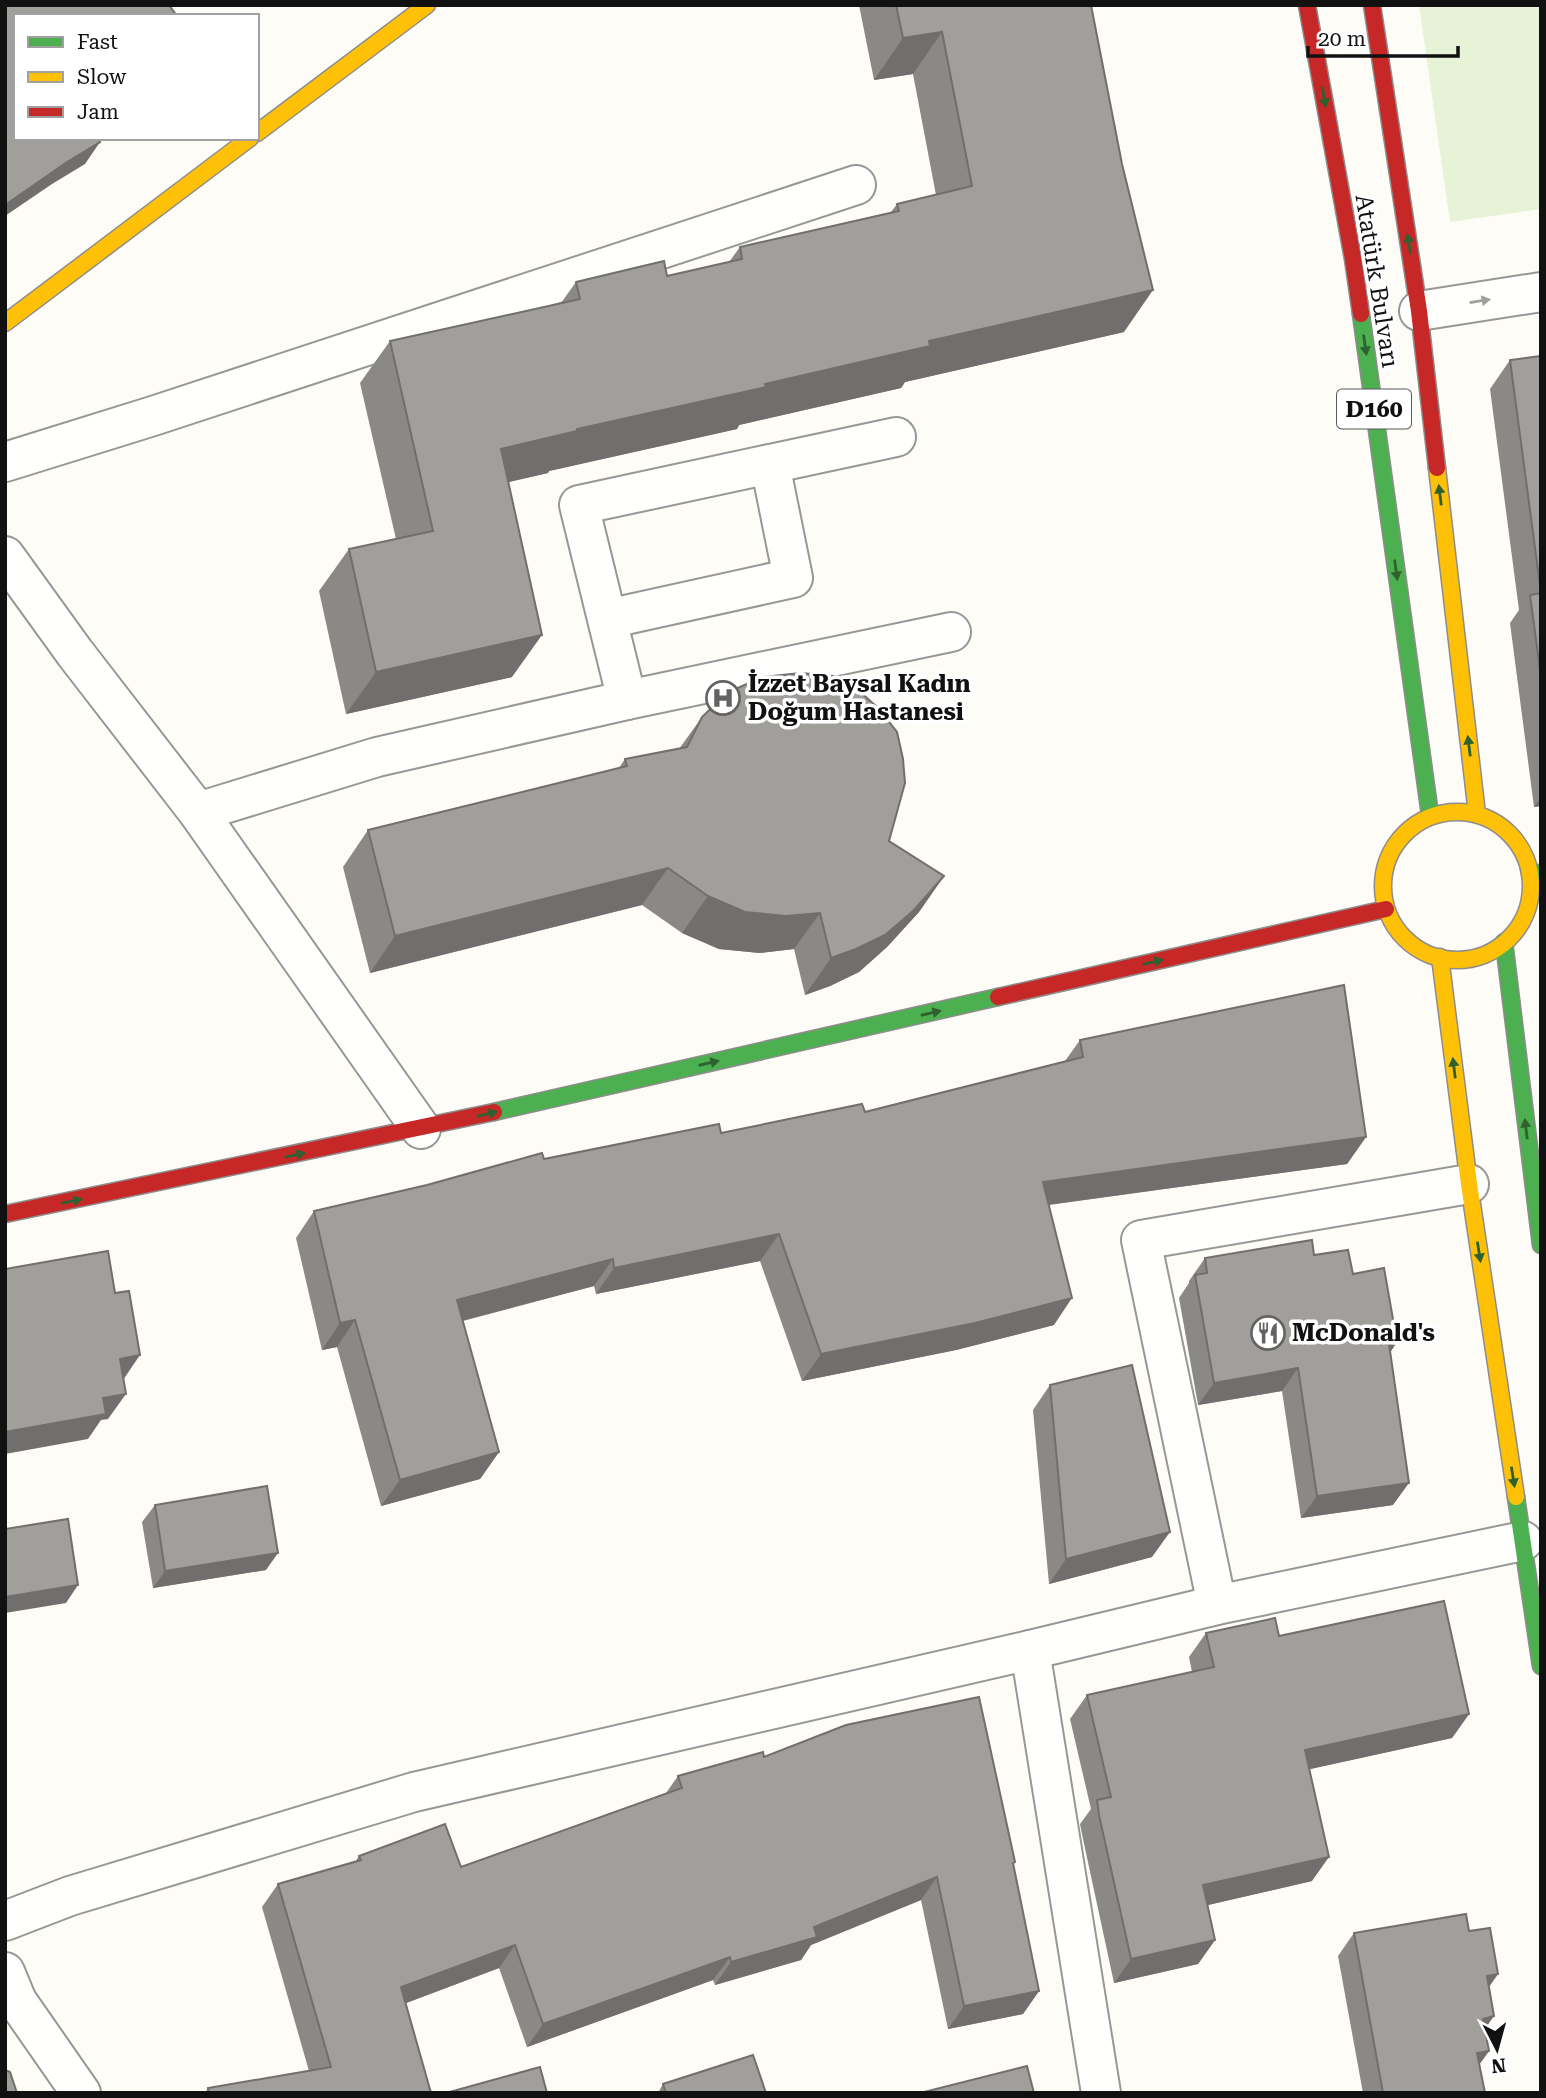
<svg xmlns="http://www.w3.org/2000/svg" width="1546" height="2098" font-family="'Roboto Serif',serif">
<rect width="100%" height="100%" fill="#fdfcf7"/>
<path fill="#e7f3d7" d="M1419,5H1541V209L1450,222Z"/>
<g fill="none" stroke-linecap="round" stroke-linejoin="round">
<g stroke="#979795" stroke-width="42">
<g id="street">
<path d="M1419,311L1541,292"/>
<path d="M5,462L153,416L856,185"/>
<path d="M770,464L896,437"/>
<path d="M5,556L75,653L198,812L421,1129"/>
<path d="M627,700L951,632"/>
<path d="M198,812L377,757L627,700L607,619L793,578L770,464L579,505L607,619"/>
<path d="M1217,1605L1141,1240L1469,1184"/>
<path d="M1030,1650L1101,2093"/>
<path d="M5,1921L70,1896L414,1792L1030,1650L1217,1605L1523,1541"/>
<path d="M5,1972L17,2001L81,2093"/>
</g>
</g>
<g stroke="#8e8d8b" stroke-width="19">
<g id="fast">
<path d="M1361,314L1430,815"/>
<path d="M1530,874L1541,873"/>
<path d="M1504,942L1541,1245"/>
<path d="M494,1112L998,997"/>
<path d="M1516,1497L1541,1666"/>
</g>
</g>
<g stroke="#8e8d8b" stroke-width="19">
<g id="slow">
<path d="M257,133L427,5"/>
<path d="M5,323L250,138"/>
<path d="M1437,468L1477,814"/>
<circle cx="1457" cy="886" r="74"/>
<path d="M1440,957L1469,1184L1516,1497"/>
</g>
</g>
<g stroke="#8e8d8b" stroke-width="19">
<g id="jam">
<path d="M1307,5L1353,259L1361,314"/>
<path d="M1372,5L1419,311L1437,468"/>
<path d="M998,997L1386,909"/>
<path d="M5,1214L494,1112"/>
</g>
</g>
<use href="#street" stroke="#fffffe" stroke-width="38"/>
<use href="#fast" stroke="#4caf50" stroke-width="16"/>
<use href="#slow" stroke="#ffc107" stroke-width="16"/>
<use href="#jam" stroke="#c62828" stroke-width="16"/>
</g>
<g fill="#8a8986">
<path d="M859,5H1091L1124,332L905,382L901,388L739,425L737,429L549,471L548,473L508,482L512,677L346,714L319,591L349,549L396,539L360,383L390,341L561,303L576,282L667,276L729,262L740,247L891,212L897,204L936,195L913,74L874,80Z"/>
<path d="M1541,356V806L1534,807L1510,623L1519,610L1490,389L1510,360Z"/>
<path d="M702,717L889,841L944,876L919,912L887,947L859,972L830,986L805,995L794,949L760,953L719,949L682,933L642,905L370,973L343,867L368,830L619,768L625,759L679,749Z"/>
<path d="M1080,1040L1366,1137L1347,1164L1049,1205L1054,1325L956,1350L802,1381L760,1261L596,1294L594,1286L463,1321L499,1452L480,1479L381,1506L337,1347L322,1350L296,1238L314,1211L544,1159L865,1112L1065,1061Z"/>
<path d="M1314,1255L1353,1274L1397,1342L1390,1353L1393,1505L1301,1518L1282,1391L1198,1405L1179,1298L1189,1283V1281L1205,1258Z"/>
<path d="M1050,1385L1152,1557L1049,1584L1033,1410Z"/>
<path d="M155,1505L266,1570L153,1588L142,1522Z"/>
<path d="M1206,1633L1279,1636L1469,1714L1452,1738L1309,1769L1312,1881L1208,1905L1215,1940L1198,1964L1114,1983L1083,1839L1080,1824L1091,1809L1070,1719L1087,1695L1192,1672L1189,1657Z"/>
<path d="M764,1757L1013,1864L1039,1991L1023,2014L948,2029L921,1900L811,1945L801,1960L715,1985L713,1980L527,2047L499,1968L406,2003L431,2093H205L208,2088L309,2071L262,1907L278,1884L355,1862L359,1856L461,1867L666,1793L678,1776Z"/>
<path d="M1469,1931L1498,1974L1489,1987L1485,2030L1489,2051L1479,2065L1485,2093H1363L1338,1956L1354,1933Z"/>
<path d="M663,2084L766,2093H658Z"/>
</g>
<g fill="#716f6d">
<path d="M942,32L913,74L874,80L903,38Z"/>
<path d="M100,142L85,164L52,184L5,216V205L67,162Z"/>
<path d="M1153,290L1124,332L905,382L901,388L739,425L737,429L549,471L548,473L471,491L501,449L765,384L929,341Z"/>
<path d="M542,635L512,677L346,714L376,672Z"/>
<path d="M1541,797V806L1534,807Z"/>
<path d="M668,868L642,905L370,973L395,936Z"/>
<path d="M944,876L919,912L887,947L859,972L830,986L805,995L831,958Z"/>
<path d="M708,896L820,913L794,949L760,953L719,949L682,933Z"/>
<path d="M1366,1137L1347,1164L1024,1208L1043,1182Z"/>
<path d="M779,1234L760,1261L596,1294L614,1268Z"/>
<path d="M613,1259L594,1286L438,1327L457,1300Z"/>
<path d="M1072,1298L1054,1325L956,1350L802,1381L821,1354Z"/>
<path d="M355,1320L337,1347L322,1350L340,1323Z"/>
<path d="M1397,1342L1381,1365L1389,1344Z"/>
<path d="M140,1355L123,1380L120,1359Z"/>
<path d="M1298,1368L1282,1391L1198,1405L1214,1383Z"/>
<path d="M126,1394L108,1419L101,1420L88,1439L5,1454V1432L103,1398Z"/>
<path d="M499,1452L480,1479L381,1506L400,1480Z"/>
<path d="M1409,1483L1393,1505L1301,1518L1317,1496Z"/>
<path d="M1170,1532L1152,1557L1049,1584L1066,1559Z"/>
<path d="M278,1553L266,1570L153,1588L165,1571Z"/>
<path d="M78,1585L66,1603L5,1613V1597Z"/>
<path d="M1469,1714L1452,1738L1288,1774L1305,1750Z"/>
<path d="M1329,1857L1312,1881L1186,1910L1203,1885Z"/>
<path d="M937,1877L921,1900L811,1945L801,1960L715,1985L731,1962Z"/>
<path d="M1215,1940L1198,1964L1114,1983L1131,1959Z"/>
<path d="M515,1945L499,1968L385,2011L401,1987Z"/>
<path d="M730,1957L713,1980L527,2047L543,2024Z"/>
<path d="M1498,1974L1482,1996L1487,1976Z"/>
<path d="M1039,1991L1023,2014L948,2029L964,2006Z"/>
<path d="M1494,2016L1478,2039L1483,2019Z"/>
<path d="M1489,2051L1473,2073L1477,2053Z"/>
</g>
<g fill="#a19f9c" stroke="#716f6d" stroke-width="2">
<path d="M5,5H169L177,16H16V138H98L100,142L67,162L5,205Z"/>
<path d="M896,5H1091L1122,164L1153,290L929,341L930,346L765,384L766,387L577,429V431L501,449L542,635L376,672L349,549L433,531L390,341L580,299L576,282L664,261L667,276L742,259L740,247L899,211L897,204L972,186L942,32L903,38Z"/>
<path d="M1541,356V593L1510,360Z"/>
<path d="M1541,593V677L1530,595Z"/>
<path d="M801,673L833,676L857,689L878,708L897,732L903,759L905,783L889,841L944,876L913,911L885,935L856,949L831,958L820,913L786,916L745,912L708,896L668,868L395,936L368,830L627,766L625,759L687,747L702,717L728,692L763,677Z"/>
<path d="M1344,985L1366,1137L1043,1182L1072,1298L975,1323L821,1354L779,1234L614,1268L613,1259L457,1300L499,1452L400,1480L355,1320L340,1323L314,1211L427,1185L542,1153L544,1159L719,1124L721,1133L862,1104L865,1112L1083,1057L1080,1040Z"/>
<path d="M1312,1240L1314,1255L1348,1250L1353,1274L1384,1268L1397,1342L1389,1344L1409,1483L1317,1496L1298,1368L1214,1383L1195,1275L1207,1273L1205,1258Z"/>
<path d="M108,1251L115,1293L129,1291L140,1355L120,1359L126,1394L103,1398L106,1414L5,1432V1269Z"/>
<path d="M1132,1365L1170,1532L1066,1559L1050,1385Z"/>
<path d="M267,1486L278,1553L165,1571L155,1505Z"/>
<path d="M68,1519L78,1585L5,1597V1529Z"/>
<path d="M1444,1601L1469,1714L1305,1750L1329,1857L1203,1885L1215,1940L1131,1959L1099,1815L1097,1800L1111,1797L1087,1695L1214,1667L1206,1633L1275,1618L1279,1636Z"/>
<path d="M979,1697L1015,1862L1013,1863L1039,1991L964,2006L937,1877L814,1927L817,1937L731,1962L730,1957L543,2024L515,1945L401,1987L431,2093H209L208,2088L331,2067L278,1884L361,1860L359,1856L445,1824L461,1867L682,1788L678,1776L763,1752L764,1757L846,1725Z"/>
<path d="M1466,1914L1469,1931L1490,1928L1498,1974L1487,1976L1494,2016L1483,2019L1489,2051L1477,2053L1485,2093H1383L1354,1933Z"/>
<path d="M753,2055L766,2093H666L663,2084Z"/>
<path d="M1027,2066L1034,2093H924V2092Z"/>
<path d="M540,2067L547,2093H446Z"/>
<path d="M5,2070L10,2072L17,2093H5Z"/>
</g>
<defs><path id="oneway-solid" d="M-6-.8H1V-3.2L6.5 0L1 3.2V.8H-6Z" transform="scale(1.75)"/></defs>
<g fill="#2e6030">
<use href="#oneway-solid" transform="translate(1324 97) rotate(80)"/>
<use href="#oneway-solid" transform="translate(1409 244) rotate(-99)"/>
<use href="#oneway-solid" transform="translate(1365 345) rotate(82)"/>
<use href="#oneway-solid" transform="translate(1440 495) rotate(-97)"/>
<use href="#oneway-solid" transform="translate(1396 570) rotate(82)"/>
<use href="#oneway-solid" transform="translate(1469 746) rotate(-97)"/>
<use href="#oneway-solid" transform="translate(1153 962) rotate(-13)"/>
<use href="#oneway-solid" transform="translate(931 1013) rotate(-13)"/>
<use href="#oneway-solid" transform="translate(709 1063) rotate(-13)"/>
<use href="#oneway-solid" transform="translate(1454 1068) rotate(-97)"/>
<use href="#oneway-solid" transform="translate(487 1114) rotate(-13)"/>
<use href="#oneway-solid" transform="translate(1526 1129) rotate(-97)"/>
<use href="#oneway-solid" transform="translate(295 1155) rotate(-12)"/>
<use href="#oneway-solid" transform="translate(72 1201) rotate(-12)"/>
<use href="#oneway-solid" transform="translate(1479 1252) rotate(81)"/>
<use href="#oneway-solid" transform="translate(1513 1477) rotate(81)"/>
</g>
<use fill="#a0a09f" href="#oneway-solid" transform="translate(1480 301) rotate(-9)"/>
<defs>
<g id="hospital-ring" transform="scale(1.75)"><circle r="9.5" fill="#fff" stroke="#646362" stroke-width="1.5"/><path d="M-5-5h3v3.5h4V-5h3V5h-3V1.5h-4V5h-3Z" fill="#646362"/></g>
<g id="restaurant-ring" transform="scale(1.75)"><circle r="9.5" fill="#fff" stroke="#646362" stroke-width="1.5"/><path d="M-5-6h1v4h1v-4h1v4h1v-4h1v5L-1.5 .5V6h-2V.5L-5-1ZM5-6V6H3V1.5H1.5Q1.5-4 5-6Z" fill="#646362"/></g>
</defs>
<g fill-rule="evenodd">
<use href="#hospital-ring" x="723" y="698"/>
<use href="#restaurant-ring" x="1268" y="1333"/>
</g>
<g text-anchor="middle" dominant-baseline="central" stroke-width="7" stroke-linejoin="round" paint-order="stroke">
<rect fill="#fff" stroke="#585858" stroke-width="2" x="1337" y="389.5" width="74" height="39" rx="5"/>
<g font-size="23" font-weight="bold" fill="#111">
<text x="1374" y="409">D160</text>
</g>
<g font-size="24" fill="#111" stroke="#fff">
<text transform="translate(1377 281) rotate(81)">Atatürk Bulvarı</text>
</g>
<g font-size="24" font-weight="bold" fill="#111" stroke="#fff" text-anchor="start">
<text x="748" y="684">İzzet Baysal Kadın<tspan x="748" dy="28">Doğum Hastanesi</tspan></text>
<text x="1292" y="1333">McDonald's</text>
</g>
</g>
<rect width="1546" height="2098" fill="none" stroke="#111111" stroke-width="14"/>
<rect x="14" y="14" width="245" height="126" fill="#ffffff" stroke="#a0a0a0" stroke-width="2"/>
<rect x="28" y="37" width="35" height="10" fill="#4caf50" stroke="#a0a0a0" stroke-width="2"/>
<text x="77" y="49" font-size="21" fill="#111111">Fast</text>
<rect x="28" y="72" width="35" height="10" fill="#ffc107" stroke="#a0a0a0" stroke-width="2"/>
<text x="77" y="84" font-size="21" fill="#111111">Slow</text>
<rect x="28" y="107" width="35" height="10" fill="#c62828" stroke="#a0a0a0" stroke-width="2"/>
<text x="77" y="119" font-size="21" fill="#111111">Jam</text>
<g transform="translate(1497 2049) rotate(174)" stroke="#ffffff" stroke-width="5" paint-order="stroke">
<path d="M0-5L12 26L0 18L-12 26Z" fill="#111111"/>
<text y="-10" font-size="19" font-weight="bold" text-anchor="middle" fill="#111111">N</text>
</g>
<path d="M1308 46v10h150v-10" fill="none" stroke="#111111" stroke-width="3.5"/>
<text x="1318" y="46" font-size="21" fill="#111111" stroke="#ffffff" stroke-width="5" paint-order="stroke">20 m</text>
</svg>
